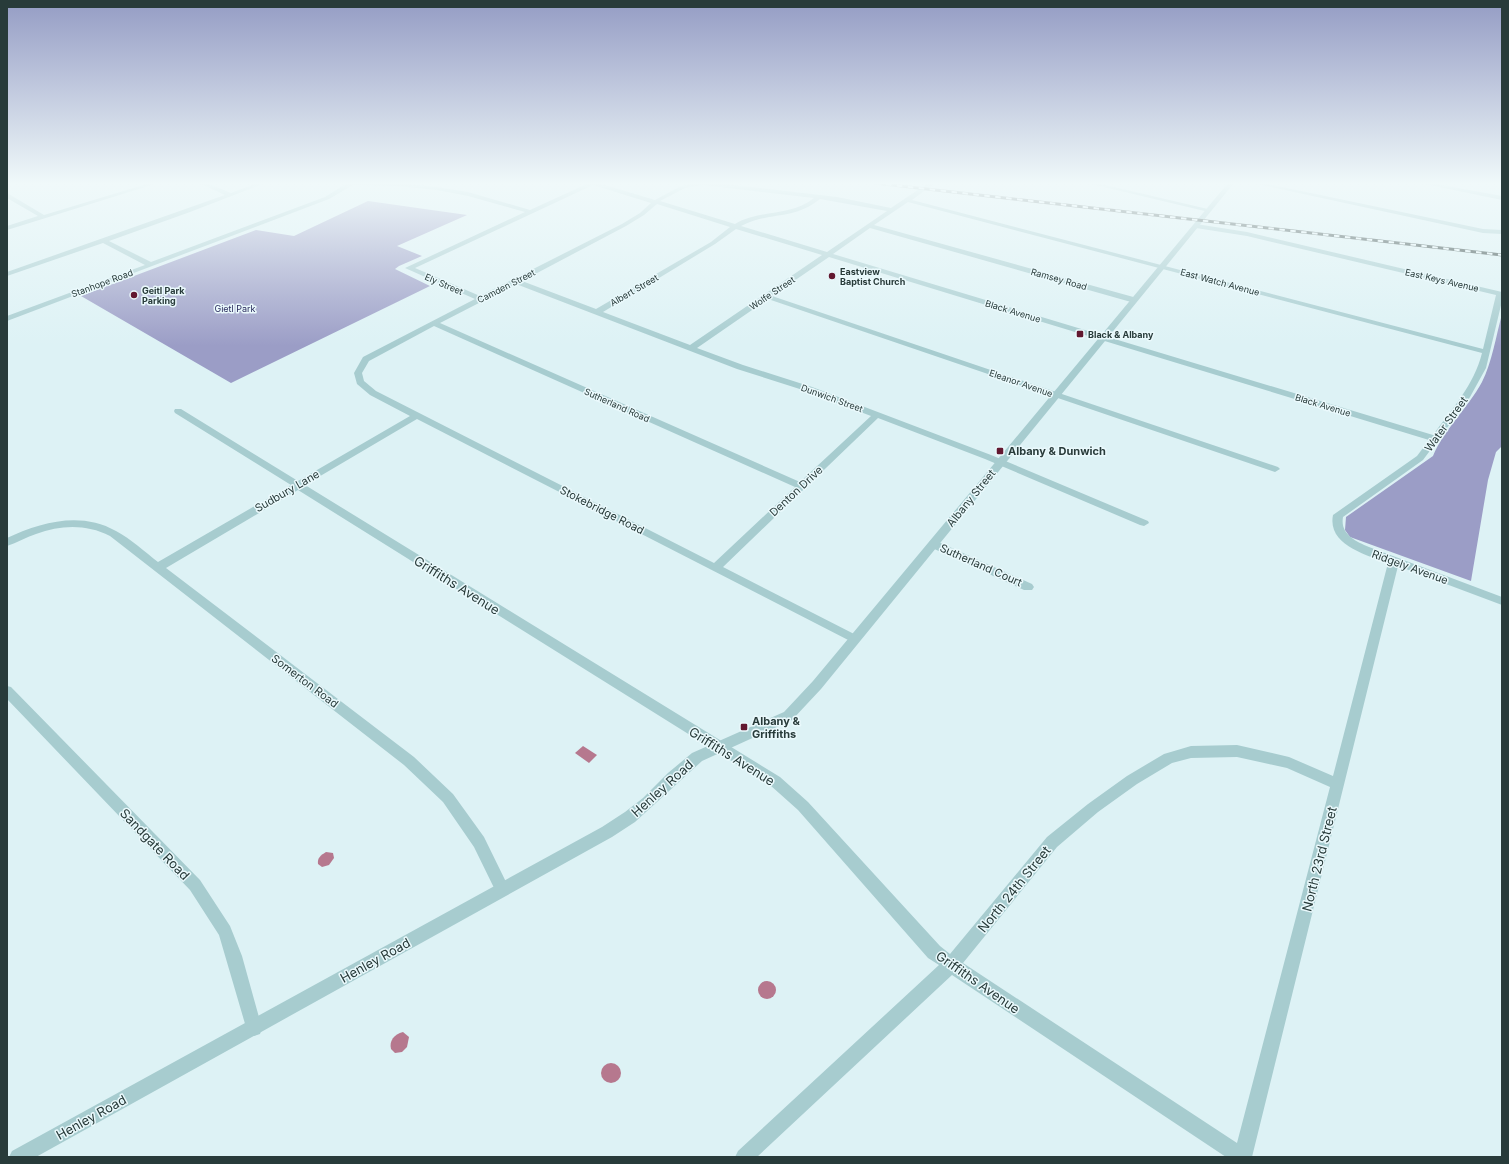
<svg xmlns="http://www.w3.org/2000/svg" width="1509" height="1164" font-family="Inter,sans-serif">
<rect width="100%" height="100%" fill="#ddf2f5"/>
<g fill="#9b9dc6">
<path d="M368,201L467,215L397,246L422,256L399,266L395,269L430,286L231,383L81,296L256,230L294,236Z"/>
<path d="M1502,314V446L1496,452L1488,480L1471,581L1350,537L1345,530L1346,517L1433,456C1445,428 1468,408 1482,382C1492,362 1496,336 1502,314Z"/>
</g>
<g fill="#b6788e">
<path d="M583,746L597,755L589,763L575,753Z"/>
<path d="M326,852L333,853L334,858L329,865L322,867L318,864C317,858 321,855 326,852Z"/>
<circle cx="767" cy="990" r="9"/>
<path d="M403,1032L409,1037L407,1047L402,1052L395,1053L391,1049C389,1041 394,1034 403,1032Z"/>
<circle cx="611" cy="1073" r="10"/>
</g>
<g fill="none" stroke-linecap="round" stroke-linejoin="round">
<g fill="#a7cccf" fill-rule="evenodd">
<path d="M150,183H158L7,230V226L38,216L7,198V193L44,215Z"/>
<path d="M199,183H207L231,193L257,183H265L190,212L109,241L151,262L325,197L347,183H399L437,187L468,192L530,210L589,183H598L655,200L681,186L695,183H716L837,197L891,208L928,183H935L912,200L1483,349L1496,295L1247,236L1196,228L1193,226L1196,224L1247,232L1502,292V301L1486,368L1470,397L1423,460L1343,517C1340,534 1355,541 1369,547L1502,597V605L1398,566L1252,1157H1226L952,975L757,1157H735L738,1151L939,965L928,958L798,810L770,785L298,490L166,568L414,757L453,794L484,837L507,884L509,889L507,894L502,896L497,894L474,847L443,802L404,765L110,536C86,524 61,525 36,534C26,537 17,543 7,546V538C41,522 81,511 116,531C131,539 145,552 158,562L291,485L175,413L174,411L175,409H181L298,481L410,416L370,395L357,384L354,373L363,357L475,299L405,268L525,212L468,196L437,190L398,186L353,185L329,199L7,321V316L145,265L103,243L7,276V272L225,195ZM593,185L651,203L640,213L622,224L480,296L415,268ZM703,185L814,198C790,217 760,209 735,224L660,201L685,188ZM820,199L887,211L827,252L741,226C769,211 793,221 820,199ZM908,202L1482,353C1474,385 1452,409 1433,435L833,254L870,228L1131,302H1134L1138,300L1137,298L874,225ZM657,204L730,227L711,242L596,309L522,281L626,226L644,215ZM736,229L822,255L690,345L603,312L715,244ZM829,257L1429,440L1417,456L1333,515C1327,545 1367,555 1388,563L1333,776L1289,757L1237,745L1191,746L1164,754L1127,776L1088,804L1047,837L950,954L940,946L808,802L780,777L305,485L417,419L854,643L858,642L860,639L858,636L723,567L878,418L985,459L1140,525L1144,526L1149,523L1148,521L991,455L812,387L743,365L697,348L768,299L1272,471L1275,472L1280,469L1278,467L772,296ZM516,284L737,369L806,391L871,416L800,482L440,323ZM434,326L795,487L714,563L376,391L364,381L362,373L369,361ZM1237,757L1287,768L1330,787L1237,1143L963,963L1057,847L1098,812L1137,784L1172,763L1191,758Z"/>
<path d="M1087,183H1097L1212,210L1209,212Z"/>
<path d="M1253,183H1263L1483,229L1502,230V234L1483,233Z"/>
<path d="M1420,183H1431L1502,196V200Z"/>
<path d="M934,540L1032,584L1034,587L1032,590H1024L930,547L929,544L930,541Z"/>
<path d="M7,686L11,687L200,880L230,926L242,956L262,1028L260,1034L254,1036L248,1034L219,935L190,890L7,699Z"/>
</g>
<path fill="#a7cccf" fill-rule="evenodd" d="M1228,183H1234L821,689L792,720L702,761L635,822L612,837L36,1157H9L12,1151L602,827L625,812L643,798L668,773L692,753L784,712L813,681Z"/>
<g stroke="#283b3a" stroke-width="3">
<path id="rail" d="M875,183L1502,255"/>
</g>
<use href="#rail" stroke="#eaf9fc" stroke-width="2" stroke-dasharray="5.5" stroke-linecap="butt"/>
</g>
<linearGradient id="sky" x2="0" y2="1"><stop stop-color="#949cc4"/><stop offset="0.53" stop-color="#f0f9fa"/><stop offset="1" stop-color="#f0f9fa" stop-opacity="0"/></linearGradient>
<rect width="1509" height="346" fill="url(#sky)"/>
<g fill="#621830" stroke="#eaf9fc" stroke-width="1.5">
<circle cx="832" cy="276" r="4"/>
<circle cx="134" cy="295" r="4"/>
<rect x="1076" y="330" width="8" height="8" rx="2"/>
<rect x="996" y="447" width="8" height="8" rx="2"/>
<rect x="740" y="723" width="8" height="8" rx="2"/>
</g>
<g text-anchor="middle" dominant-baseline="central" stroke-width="3" stroke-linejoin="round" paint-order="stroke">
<g font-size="9" font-weight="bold" fill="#283b3a" stroke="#eaf9fc" text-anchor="start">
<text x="840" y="271">Eastview<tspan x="840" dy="10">Baptist Church</tspan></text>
<text x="142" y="290">Geitl Park<tspan x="142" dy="10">Parking</tspan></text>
<text x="1088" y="334">Black &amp; Albany</text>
</g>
<g font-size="9" fill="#283b3a" stroke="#eaf9fc">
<text transform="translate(1059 279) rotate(16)">Ramsey Road</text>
<text transform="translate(1442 280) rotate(13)">East Keys Avenue</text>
<text transform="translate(1220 282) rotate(15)">East Watch Avenue</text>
<text transform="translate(102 283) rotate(-20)">Stanhope Road</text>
<text transform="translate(444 284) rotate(23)">Ely Street</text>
<text transform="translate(506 286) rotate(-27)">Camden Street</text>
<text transform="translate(634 290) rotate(-30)">Albert Street</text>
<text transform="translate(772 293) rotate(-34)">Wolfe Street</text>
<text transform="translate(1013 311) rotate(17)">Black Avenue</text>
<text transform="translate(1021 383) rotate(19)">Eleanor Avenue</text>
<text transform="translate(832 398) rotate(20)">Dunwich Street</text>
<text transform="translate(617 405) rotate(24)">Sutherland Road</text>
<text transform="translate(1323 405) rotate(17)">Black Avenue</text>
</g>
<g font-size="9" fill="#292a5c" stroke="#eaf9fc">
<text x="235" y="308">Gietl Park</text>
</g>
<g font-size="11" fill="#283b3a" stroke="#eaf9fc">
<text transform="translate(1446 424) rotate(-54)">Water Street</text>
<text transform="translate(287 491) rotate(-30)">Sudbury Lane</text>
<text transform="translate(796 491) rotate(-43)">Denton Drive</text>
<text transform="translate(971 498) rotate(-51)">Albany Street</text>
<text transform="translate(602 510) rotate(27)">Stokebridge Road</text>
<text transform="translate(981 565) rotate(24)">Sutherland Court</text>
<text transform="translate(1410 567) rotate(20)">Ridgely Avenue</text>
<text transform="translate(305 681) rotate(37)">Somerton Road</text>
</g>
<g font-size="11" font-weight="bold" fill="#283b3a" stroke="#eaf9fc" text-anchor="start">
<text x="1008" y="451">Albany &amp; Dunwich</text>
<text x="752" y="721">Albany &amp;<tspan x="752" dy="13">Griffiths</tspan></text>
</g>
<g font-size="13" fill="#283b3a" stroke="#eaf9fc">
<text transform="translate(457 585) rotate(32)">Griffiths Avenue</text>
<text transform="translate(732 756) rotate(32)">Griffiths Avenue</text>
<text transform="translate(662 788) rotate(-42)">Henley Road</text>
<text transform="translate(155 844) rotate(46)">Sandgate Road</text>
<text transform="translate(1319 859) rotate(-76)">North 23rd Street</text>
<text transform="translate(1014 889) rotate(-51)">North 24th Street</text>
<text transform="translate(375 960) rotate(-29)">Henley Road</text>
<text transform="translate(978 982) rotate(35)">Griffiths Avenue</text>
<text transform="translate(91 1117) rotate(-29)">Henley Road</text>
</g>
</g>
<rect width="1509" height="1164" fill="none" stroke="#283b3a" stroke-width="16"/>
</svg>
